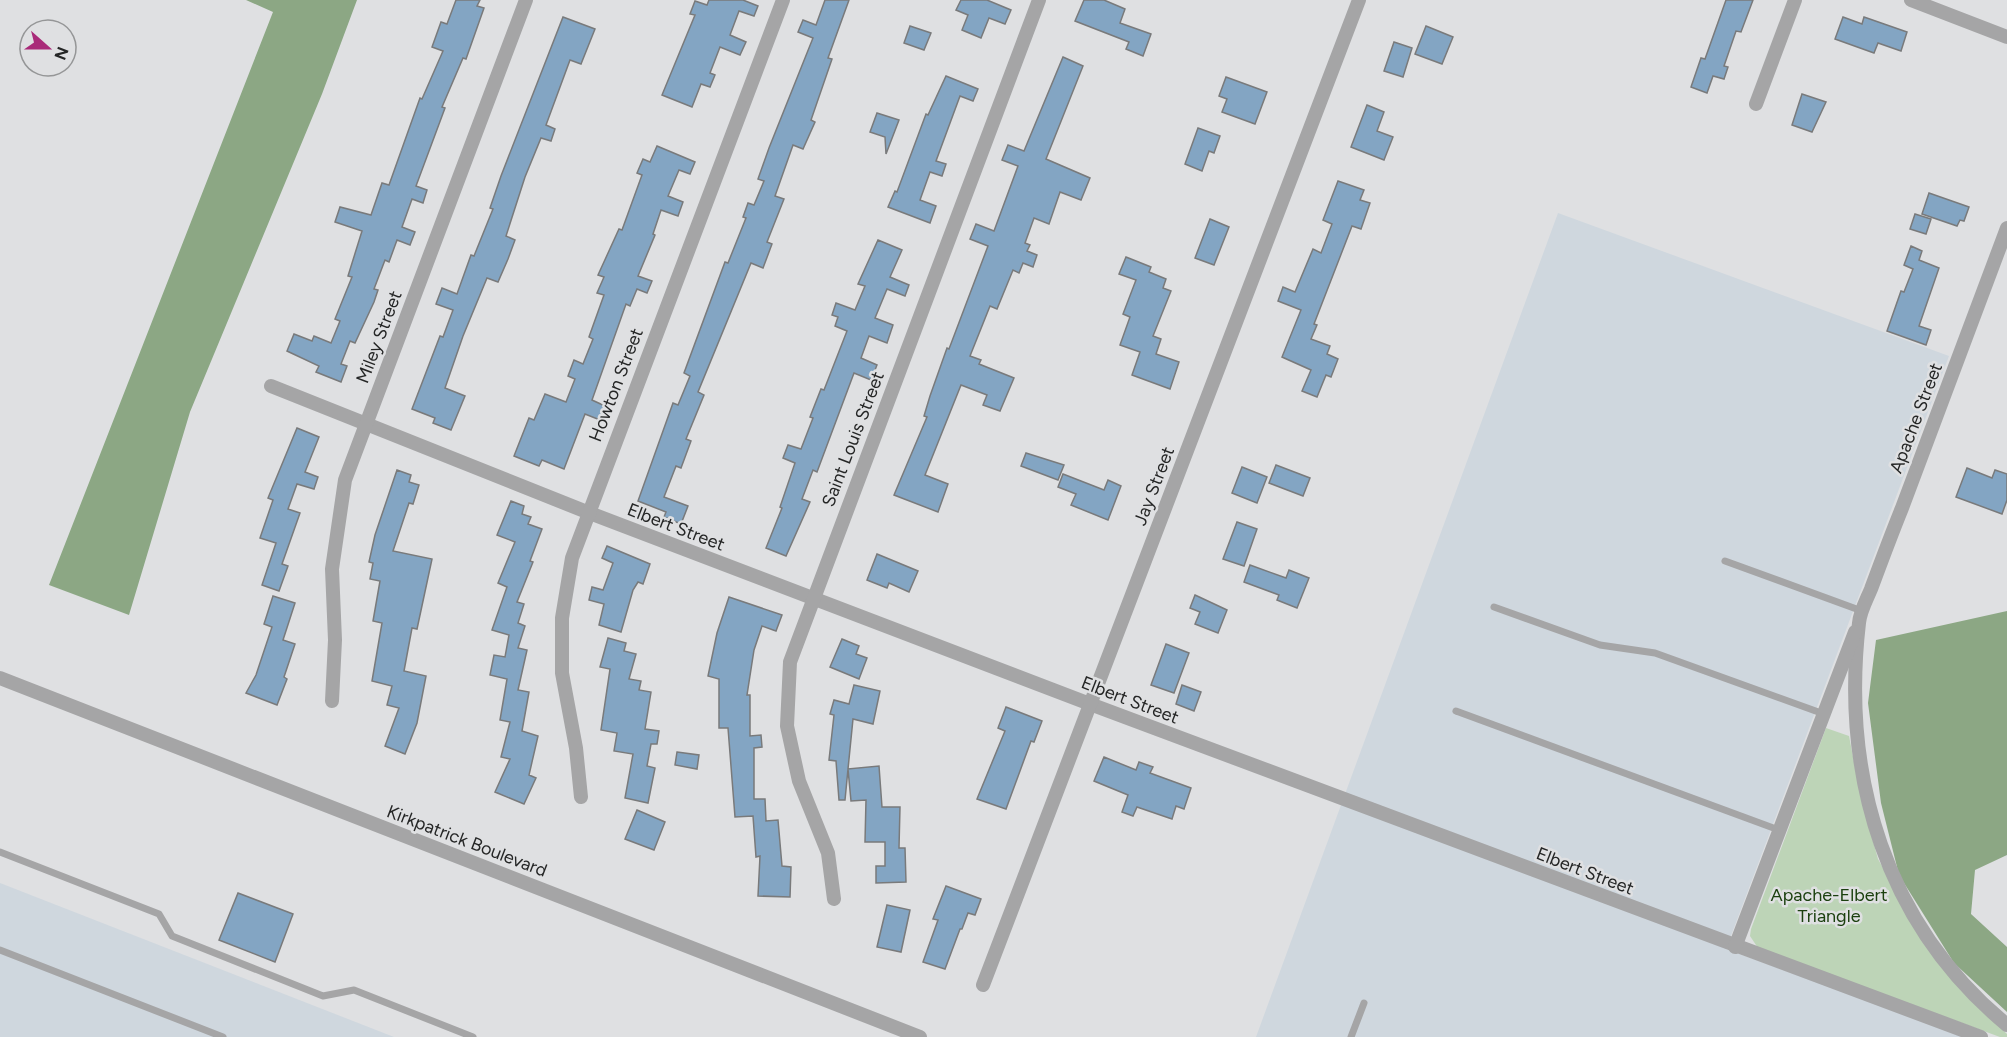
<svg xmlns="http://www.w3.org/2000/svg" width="2007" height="1037" font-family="Figtree,sans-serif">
<rect width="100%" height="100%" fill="#dfe0e2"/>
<g fill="#cfd7de">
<path d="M1558,213L1949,356L1726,949L1967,1037H1256Z"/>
<path d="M0,883L394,1037H0Z"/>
</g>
<path fill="#bdd4b7" d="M1826,728L1849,736L1861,798L1878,859L1930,952L1962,991L2007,1034V1037H2000L1758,948L1750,936L1751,929Z"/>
<g fill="#8ca784">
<path d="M246,0H357L322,94L190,412L129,615L49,585L273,12Z"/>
<path d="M2007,611V855L1975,870L1971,914L2007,947V1012L1954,963L1899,875L1881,803L1868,703L1876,640Z"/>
</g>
<g fill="#83a5c3" stroke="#797a7b" stroke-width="1.5">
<path d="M456,0H480L477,6L484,8L466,59L463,58L442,107L445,108L416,186L427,190L423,203L412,199L402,227L415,232L410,245L397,240L389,262L385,260L374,289L378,290L374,302L355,343L350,341L341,364L347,366L341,382L316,372L319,366L287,351L294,334L312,341L314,336L331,343L340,321L335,319L352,277L348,276L362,231L335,222L340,207L371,215L382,183L389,185L420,98L422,99L443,51L432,47L441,22L447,24Z"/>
<path d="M709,0H743L758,6L754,16L739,11L730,35L746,42L740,55L720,47L710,73L715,75L710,87L701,84L692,107L662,95L695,15L690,14L695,1L707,5Z"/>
<path d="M825,0H849L828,58L832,59L811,120L815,122L803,149L793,145L775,196L784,199L767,242L772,244L763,268L751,263L698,392L704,395L686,439L691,441L681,468L676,466L664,497L688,506L681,524L664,517L666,512L638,501L673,403L678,405L690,376L684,373L725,262L728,263L746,218L743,217L748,203L754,205L764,181L758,179L769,148L813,38L798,32L803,20L816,25Z"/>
<path d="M961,0H987L1011,10L1005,24L989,18L981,38L962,30L968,15L956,10Z"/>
<path d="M1084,0H1104L1125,9L1120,23L1151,34L1143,56L1126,49L1129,42L1075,21Z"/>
<path d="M1726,0H1753L1741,32L1736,31L1724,66L1728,67L1724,79L1713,76L1707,93L1691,87L1701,58L1705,59Z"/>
<path d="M563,17L595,29L581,64L570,60L546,125L555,129L551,141L541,138L525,177L506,236L515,240L508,259L498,282L487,278L463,336L445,388L465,396L451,430L433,423L435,418L412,409L440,336L443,337L453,310L436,304L442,288L457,294L471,255L474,256L493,209L490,208L501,176Z"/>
<path d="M1843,17L1862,24L1864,17L1907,32L1901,51L1878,43L1874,53L1835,39Z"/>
<path d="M910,26L931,33L924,50L904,43Z"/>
<path d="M1426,26L1453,37L1442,64L1415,54Z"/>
<path d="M1394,42L1412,48L1403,77L1384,71Z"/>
<path d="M1063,57L1083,66L1046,159L1090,178L1081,200L1060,192L1049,224L1034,218L1025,243L1030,245L1027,251L1037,255L1033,267L1023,263L1019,273L1013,270L997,309L990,306L970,356L981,360L979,364L1014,378L1000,411L983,405L987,395L961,385L925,475L948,484L938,512L894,495L927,417L924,416L930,396L947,348L949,349L988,246L970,239L976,224L994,231L1018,166L1002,160L1008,145L1024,151Z"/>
<path d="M946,76L978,89L973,101L960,96L936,161L946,164L942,176L930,172L920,200L936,206L930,223L888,207L895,191L897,192L926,114L928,115Z"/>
<path d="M1226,77L1267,92L1255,124L1222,112L1227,99L1219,96Z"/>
<path d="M1802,94L1826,102L1812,132L1792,125Z"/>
<path d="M1367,105L1384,112L1377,131L1393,137L1384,160L1351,147Z"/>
<path d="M877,113L899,120L886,154L885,137L870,132Z"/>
<path d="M1198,128L1220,136L1214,153L1209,151L1202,171L1185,164Z"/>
<path d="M657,146L695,162L690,174L679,170L668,196L683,202L678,216L661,210L653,234L655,235L638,276L652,281L647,293L637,289L630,306L626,304L592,400L605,406L600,420L585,414L564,469L542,460L539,466L514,456L529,418L534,420L545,394L566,402L575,379L568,376L574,360L583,364L593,339L589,337L604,295L597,293L604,277L598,275L619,229L622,230L642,175L637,173L643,159L650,162Z"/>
<path d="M1338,181L1364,190L1360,200L1370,203L1361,229L1352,226L1314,324L1317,325L1311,339L1330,346L1327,354L1338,359L1331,377L1326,375L1317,397L1302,391L1311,370L1282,357L1301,310L1278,301L1283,287L1295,292L1313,249L1321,253L1332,224L1323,220Z"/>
<path d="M1929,193L1969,207L1964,221L1960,220L1957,226L1922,214Z"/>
<path d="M1915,214L1931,219L1926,234L1910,229Z"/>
<path d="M1210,219L1229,227L1214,265L1195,258Z"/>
<path d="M878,240L902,250L890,277L909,285L905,296L887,289L875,318L893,325L887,343L869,336L861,358L877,365L871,380L854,373L817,472L813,470L802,499L810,502L786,556L766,548L782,508L780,507L795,463L783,458L788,445L801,449L813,418L810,417L821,389L824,390L847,331L835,326L838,317L832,315L836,303L855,310L865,286L858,284Z"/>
<path d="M1911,246L1922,251L1919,260L1939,268L1919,326L1931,330L1926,345L1887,331L1901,291L1904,292L1913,269L1904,265Z"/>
<path d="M1126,257L1151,267L1149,272L1166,279L1163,288L1171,291L1153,336L1161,339L1156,354L1179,362L1170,389L1132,375L1140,352L1120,345L1130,317L1123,314L1136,280L1119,274Z"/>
<path d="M297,428L319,437L305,472L318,477L314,489L297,484L288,509L300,513L282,564L288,566L279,591L262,585L276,543L260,538L273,500L268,498Z"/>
<path d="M1026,453L1064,465L1058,480L1021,466Z"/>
<path d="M1276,465L1310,478L1303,496L1269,483Z"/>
<path d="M1242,467L1267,477L1257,503L1232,493Z"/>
<path d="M1967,468L1992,478L1995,470L2007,474V500L2002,514L1956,497Z"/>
<path d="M397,470L411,475L409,482L419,485L413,504L409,503L393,551L432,559L417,629L412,628L404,671L426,676L417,723L405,754L385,746L399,708L387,705L392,686L372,681L382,623L373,621L380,581L370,579L373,563L369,562L375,535Z"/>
<path d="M1063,474L1104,490L1108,480L1121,486L1108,520L1071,505L1076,494L1058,487Z"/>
<path d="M511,501L524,506L522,514L531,517L528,524L542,529L530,561L533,562L517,602L524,604L518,623L525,626L518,648L527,650L518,690L529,692L522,731L538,736L529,775L536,778L524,804L495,792L510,759L501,757L510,722L500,720L507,679L490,675L494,655L505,657L509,635L492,630L507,587L498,583L515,542L497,535Z"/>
<path d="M1237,522L1257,529L1244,566L1223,559Z"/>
<path d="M607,546L650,564L643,584L638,582L633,590L621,632L599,625L604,604L589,600L592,587L603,590L613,563L602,558Z"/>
<path d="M877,554L918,571L909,592L889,583L887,588L867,580Z"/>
<path d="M1250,565L1286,578L1289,570L1309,578L1297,608L1277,600L1279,595L1244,582Z"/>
<path d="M1195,595L1227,610L1218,633L1195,624L1200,612L1190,608Z"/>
<path d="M273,596L295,603L283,640L295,644L284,677L287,679L277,705L246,693L256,675L272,627L264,624Z"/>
<path d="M729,597L782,615L776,631L762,626L754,650L747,695H750V736L761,735L762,747L754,748V799H765L766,821L778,820L782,866L791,867L790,897L758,896L760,856L756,857L753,816L735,817L728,728H719V679L708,676L717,633Z"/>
<path d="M608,638L626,643L624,651L636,654L629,679L641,681L639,690L651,692L645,729L659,731L657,744H651L647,766L655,768L648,803L625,798L633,754L614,751L617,733L601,730L610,669L600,667Z"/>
<path d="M842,639L859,646L856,654L867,658L859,679L830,667Z"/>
<path d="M1166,644L1189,653L1174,693L1151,685Z"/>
<path d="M854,685L880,691L873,724L853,719L848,769L879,766L882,807H900L899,848H905L906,882L876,883V866H885V842H865L866,800L851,801L848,769L845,800H839L836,761L829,760L834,715L830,714L834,700L849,704Z"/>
<path d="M1182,685L1201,692L1194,711L1176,704Z"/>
<path d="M1006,707L1042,721L1034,742L1031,741L1006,809L977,799L1005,731L998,728Z"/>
<path d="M677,752L699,755L697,769L675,765Z"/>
<path d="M1104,757L1136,770L1139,762L1153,767L1150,773L1191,788L1184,809L1176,806L1172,819L1137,807L1133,816L1122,812L1128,795L1094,781Z"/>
<path d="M637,810L665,822L654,850L625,839Z"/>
<path d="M946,886L981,899L975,915L968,913L962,929H960L945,969L923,962L938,920L933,919Z"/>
<path d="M238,893L293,914L275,962L219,940Z"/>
<path d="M887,905L910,910L901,952L877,947Z"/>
</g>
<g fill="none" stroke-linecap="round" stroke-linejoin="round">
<g stroke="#a5a5a6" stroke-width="7">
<path d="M1725,561L1862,611"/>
<path d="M1494,607L1600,645L1655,653L1824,714"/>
<path d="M1456,711L1779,830"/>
<path d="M0,852L159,914L172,936L323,996L354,990L473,1037"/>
<path d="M0,950L223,1037"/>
<path d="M1351,1037L1364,1003"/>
</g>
<g stroke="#a5a5a6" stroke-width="14">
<path d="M1911,0L2007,37"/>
<path d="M1756,104L1795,0"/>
<path d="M2007,228C1972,322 1937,415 1902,508C1891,535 1881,562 1871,589C1867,599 1860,611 1859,623C1841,777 1886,925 2007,1025"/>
<path d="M271,386L587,512L1090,704L1981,1037"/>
<path d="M0,678L920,1037"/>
<path d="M332,701L335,640L332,569L345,480L526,0"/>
<path d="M581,797L576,748L562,673V618L572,558L783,0"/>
<path d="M834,899L828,853L799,781L787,726L790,662L1039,0"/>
<path d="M1735,947L1855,632"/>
<path d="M983,985L1359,0"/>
</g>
</g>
<g text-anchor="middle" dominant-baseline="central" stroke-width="5" stroke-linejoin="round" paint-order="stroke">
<g font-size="18" fill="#252626" stroke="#dfe0e2">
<text transform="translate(379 337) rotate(-69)">Miley Street</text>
<text transform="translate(616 385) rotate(-69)">Howton Street</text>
<text transform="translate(1916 418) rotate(-69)">Apache Street</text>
<text transform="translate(853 439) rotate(-69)">Saint Louis Street</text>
<text transform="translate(1154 486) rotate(-69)">Jay Street</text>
<text transform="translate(676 527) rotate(21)">Elbert Street</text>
<text transform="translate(1130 700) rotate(21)">Elbert Street</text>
<text transform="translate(467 841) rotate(21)">Kirkpatrick Boulevard</text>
<text transform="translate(1585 871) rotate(21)">Elbert Street</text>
</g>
<g font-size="18" fill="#1b400f" stroke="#dfe0e2">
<text x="1829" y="895">Apache-Elbert<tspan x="1829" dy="21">Triangle</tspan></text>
</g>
</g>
<g transform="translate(48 48) rotate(111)"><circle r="28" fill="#dfe0e2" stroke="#959697" stroke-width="1.5"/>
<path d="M0-4.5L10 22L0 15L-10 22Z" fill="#a92a79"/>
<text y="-9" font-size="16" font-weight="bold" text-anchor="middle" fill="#252626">N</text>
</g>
</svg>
